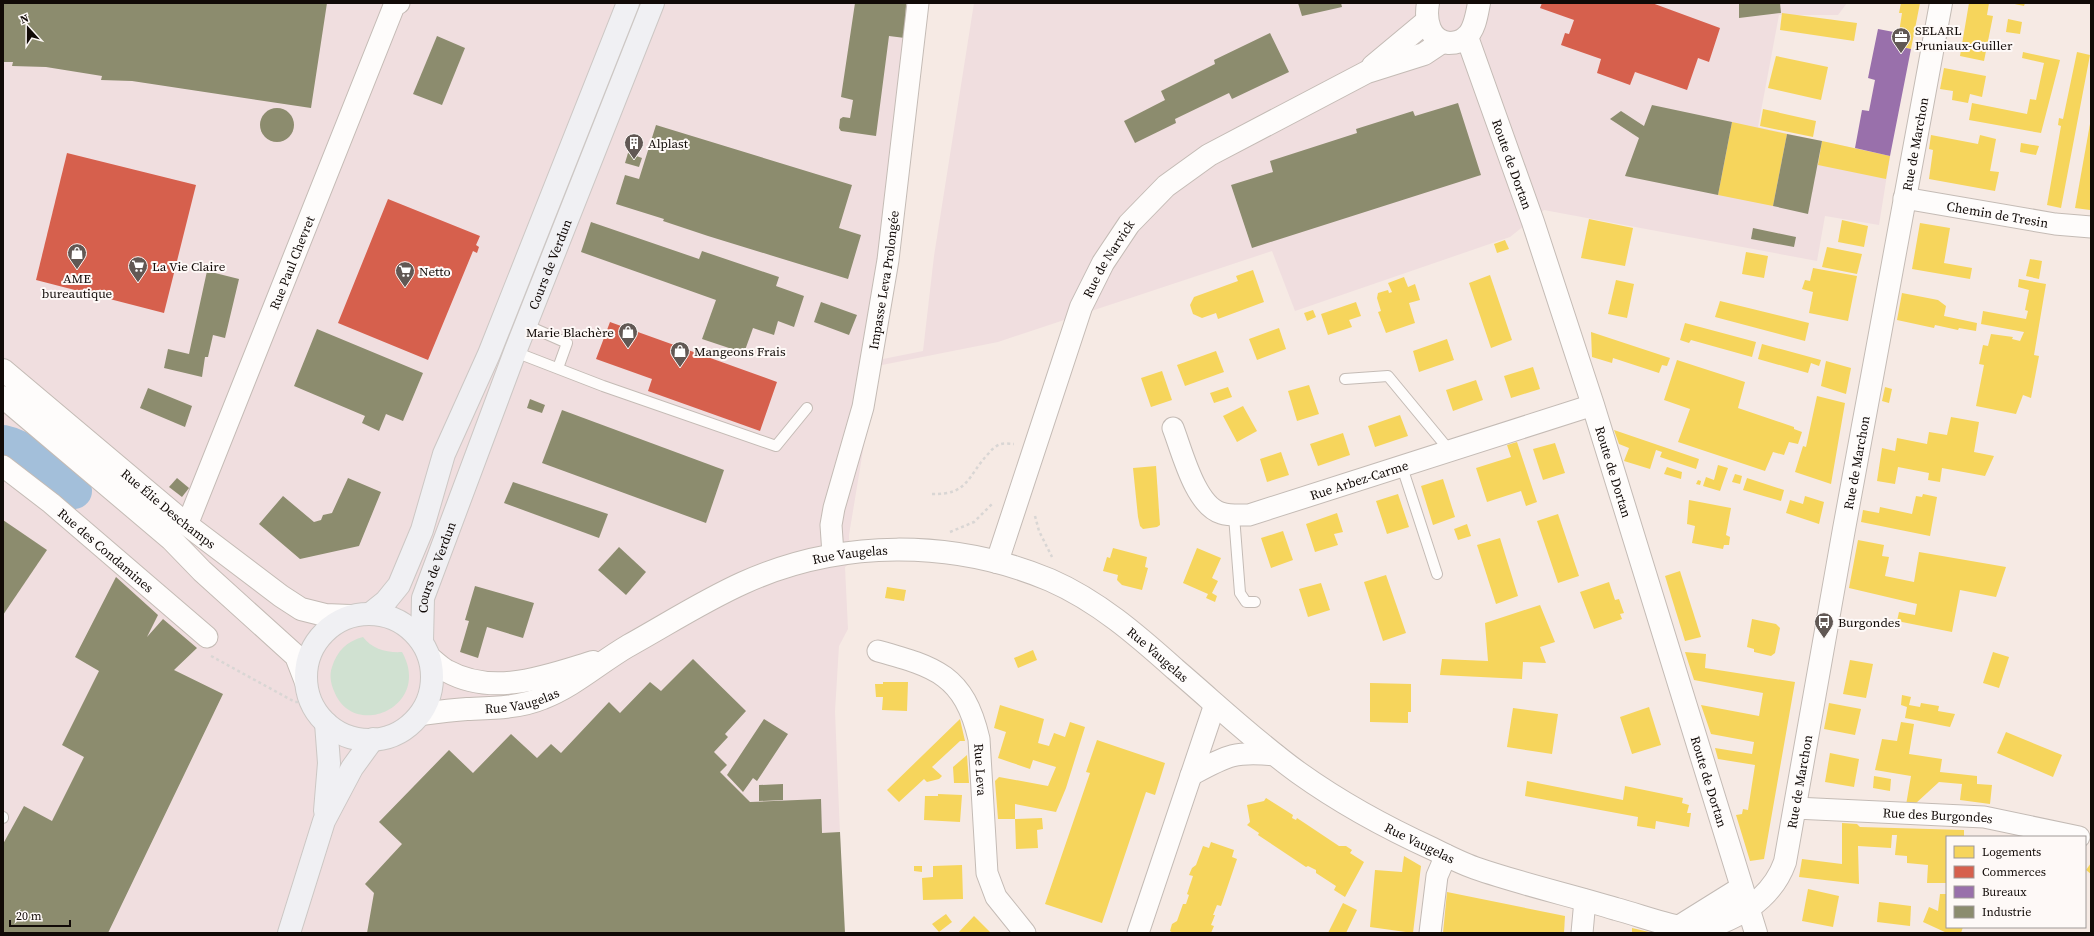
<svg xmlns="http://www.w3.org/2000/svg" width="2094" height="936" font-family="'Source Serif 4',serif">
<rect width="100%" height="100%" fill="#f6eae4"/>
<path fill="#f0dedf" d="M3,3H926L878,360L923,351L934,256L974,3H1847L1838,15H1779L1758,127L1890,156L1879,225L1825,216L1817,261L1544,210L1510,237L1295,311L1272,251L998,342L877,366L849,535V540L860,546L859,557L845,567L848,629L839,646L835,711L844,933H3Z"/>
<path fill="#d0e1d1" d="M363,637C372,649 387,653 402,652C433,707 353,741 334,691C331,684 329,675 332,667C337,651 347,641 363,637Z"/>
<g fill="#f6d55c">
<path d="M1901,3H1920L1911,49L1897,46L1902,13H1899Z"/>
<path d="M1969,3H1989L1987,15L1993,16L1984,61L1960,56Z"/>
<path d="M2010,3H2025L2024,6Z"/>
<path d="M1782,13L1857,23L1854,41L1780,30Z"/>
<path d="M2008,19L2022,22L2020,34L2006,32Z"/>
<path d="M2023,52L2060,60L2041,133L1969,120L1972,103L2027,114L2030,99L2036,100L2044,63L2022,58Z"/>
<path d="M2077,52L2090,55L2061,208L2047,205L2061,126L2058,125L2059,118L2063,119Z"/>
<path d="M1776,56L1828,67L1821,100L1768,88Z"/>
<path d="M1944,68L1986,76L1982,97L1970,94L1968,103L1952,100L1953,91L1940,89Z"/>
<path d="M1763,109L1816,121L1813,137L1760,126Z"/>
<path d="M1732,122L1787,134L1773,206L1718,195Z"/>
<path d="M2090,124L2091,203L2090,210L2075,208Z"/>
<path d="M1931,135L1978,144L1980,135L1996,139L1990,171L1999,172L1995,191L1929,179L1933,150L1929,149Z"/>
<path d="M1822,141L1890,156L1886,179L1818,165Z"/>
<path d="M2021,143L2039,146L2036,155L2020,152Z"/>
<path d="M1589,219L1633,228L1625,266L1581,258Z"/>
<path d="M1842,220L1868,226L1864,247L1838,242Z"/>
<path d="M1920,223L1950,228L1944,263L1972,268L1970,279L1912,269Z"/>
<path d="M1505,240L1509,249L1497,253L1494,244Z"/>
<path d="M1827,247L1862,254L1857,274L1822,267Z"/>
<path d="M1746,252L1768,256L1764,278L1742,274Z"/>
<path d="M2030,259L2042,261L2039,279L2026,276Z"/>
<path d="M1813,268L1857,276L1848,321L1809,313L1813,292L1802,289L1805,280L1810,281Z"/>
<path d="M1253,270L1264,302L1218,319L1216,313L1202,318L1193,314L1190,305L1194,297L1238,281L1236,276Z"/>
<path d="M1490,275L1512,340L1491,348L1469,283Z"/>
<path d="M1404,277L1408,287L1415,284L1420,300L1409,303L1415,323L1386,333L1378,312L1381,311L1377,298L1378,293L1388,290L1389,293L1392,292L1388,283Z"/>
<path d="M2019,279L2046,284L2034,355L2039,356L2031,398L2023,395L2016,414L1976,406L1984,365L1979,364L1983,345L1988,346L1991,334L2013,337L2012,339L2020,341L2024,332L1981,324L1983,311L2026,319L2028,311L2025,310L2029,290L2018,287Z"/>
<path d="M1616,280L1634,284L1627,318L1608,314Z"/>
<path d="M1902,293L1938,300L1946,306L1944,316L1977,323L1976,331L1959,328L1958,330L1935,325L1934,328L1897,320Z"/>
<path d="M1720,301L1809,323L1805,341L1715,317Z"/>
<path d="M1356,302L1361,316L1349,320L1352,327L1328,335L1321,314Z"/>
<path d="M1313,310L1316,317L1307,321L1304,313Z"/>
<path d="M1685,323L1756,342L1752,357L1691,340L1689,343L1680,340Z"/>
<path d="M1279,328L1286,349L1257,360L1249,339Z"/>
<path d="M1591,332L1670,358L1667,366L1662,365L1659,373L1613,358L1612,363L1592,357Z"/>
<path d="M1447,339L1454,360L1419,372L1413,351Z"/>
<path d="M1762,344L1821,360L1819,366L1811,363L1808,373L1758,359Z"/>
<path d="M1216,351L1224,372L1185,386L1177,365Z"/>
<path d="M1677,360L1745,382L1738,408L1794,427V429L1802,432L1798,444L1789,442L1784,455L1773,452L1765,471L1678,442L1690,409L1664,400Z"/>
<path d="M1826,361L1851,368L1846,394L1821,386Z"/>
<path d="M1533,367L1540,389L1511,398L1504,376Z"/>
<path d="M1162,371L1172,400L1151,407L1141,378Z"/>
<path d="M1476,380L1483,400L1453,411L1446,390Z"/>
<path d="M1309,385L1319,414L1297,421L1288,391Z"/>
<path d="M1228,387L1232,397L1214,403L1210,393Z"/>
<path d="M1885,387L1892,389L1889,403L1882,401Z"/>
<path d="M1817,396L1845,403L1831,484L1795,472L1803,446L1806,447Z"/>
<path d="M1243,406L1257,431L1237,442L1223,416Z"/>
<path d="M1400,415L1408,436L1375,447L1368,426Z"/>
<path d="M1951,417L1979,422L1974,452L1994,456L1985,476L1942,468L1940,482L1928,480L1929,473L1898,467L1895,484L1877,481L1882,448L1895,451L1897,438L1927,444L1929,432L1947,435Z"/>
<path d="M1614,430L1699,459L1696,469L1660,457L1662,452L1656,450L1650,469L1624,461L1629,448L1619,444Z"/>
<path d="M1343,433L1350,455L1318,466L1310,444Z"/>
<path d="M1517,442L1537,502L1526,506L1521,491L1487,502L1476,468L1511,457L1507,445Z"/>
<path d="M1555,443L1565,473L1543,480L1533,449Z"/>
<path d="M1281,452L1289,475L1267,482L1260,459Z"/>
<path d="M1718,465L1728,468L1720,491L1703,486L1706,477L1714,480Z"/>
<path d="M1156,466L1160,525L1157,527L1143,529L1140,526L1138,517L1133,468Z"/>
<path d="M1667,467L1682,472L1681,479L1664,474Z"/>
<path d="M1735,474L1742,476L1740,484L1732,482Z"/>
<path d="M1747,478L1784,490L1781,501L1743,490Z"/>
<path d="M1443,479L1455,517L1433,525L1421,486Z"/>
<path d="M1698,480L1701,481L1700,485L1696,484Z"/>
<path d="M1398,494L1409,527L1387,534L1376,501Z"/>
<path d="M1923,494L1937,497L1930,536L1861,522L1863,510L1879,513L1880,507L1912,514L1916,496L1922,497Z"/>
<path d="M1805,496L1824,502L1819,524L1786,513L1790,500L1803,504Z"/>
<path d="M1689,500L1731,508L1726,535L1730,537L1729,545H1724L1723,549L1692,543L1695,526L1687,524Z"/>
<path d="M1337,513L1343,532L1334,534L1338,545L1315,552L1306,524Z"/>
<path d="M1558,514L1579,576L1558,583L1537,521Z"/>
<path d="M1467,524L1471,536L1458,540L1454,529Z"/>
<path d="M1283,531L1293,560L1271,568L1261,538Z"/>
<path d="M1500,538L1518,596L1496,604L1477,545Z"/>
<path d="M1858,540L1884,545L1882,556L1889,557L1885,576L1914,582L1919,552L2006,567L1996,597L1960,590L1952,632L1897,621L1899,612L1915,615L1917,604L1849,588Z"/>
<path d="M1113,548L1147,557L1145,567L1148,568L1142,590L1122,585L1117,580L1118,575L1103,571L1107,557L1110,558Z"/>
<path d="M1197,548L1221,558L1212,578L1218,581L1212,593L1217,596L1215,602L1206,598L1208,594L1183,583Z"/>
<path d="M1680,571L1701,637L1685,641L1665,576Z"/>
<path d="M1386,575L1406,633L1383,641L1364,582Z"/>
<path d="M1609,582L1615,600L1619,599L1624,613L1620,614L1622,619L1594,629L1580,592Z"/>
<path d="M1321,583L1330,610L1308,617L1299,589Z"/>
<path d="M887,587L906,590L904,601L885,598Z"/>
<path d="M1540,605L1555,642L1540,647L1546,663L1523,662L1522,679L1440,675L1442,659L1488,661L1485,623Z"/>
<path d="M1752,619L1776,624L1780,628L1775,653L1771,656L1754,652V649L1747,647Z"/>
<path d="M1033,650L1037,660L1018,668L1014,658Z"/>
<path d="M1685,652L1706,654L1705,668L1795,682L1764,859L1750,861L1736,815L1742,814L1743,809L1748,810L1755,765L1718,759L1715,748L1752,754L1754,742L1711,734L1701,705L1759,716L1763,693L1694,680Z"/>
<path d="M1993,652L2009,657L1999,688L1983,683Z"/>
<path d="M1850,660L1873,664L1866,698L1843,694Z"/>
<path d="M883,682H908L907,711L882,710L883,697H876L875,684H883Z"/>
<path d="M1370,683L1411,684V712H1408V723L1370,722Z"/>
<path d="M1902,695L1911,697L1909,705L1920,707L1921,703L1939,706L1938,711L1955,714L1950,727L1905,718L1907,707L1901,705Z"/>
<path d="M1829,703L1861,709L1855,735L1824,729Z"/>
<path d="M1000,705L1044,719L1038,743L1049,746L1054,733L1065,737L1070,722L1085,727L1066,788L1056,812L1015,804V819H998L995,781L999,777L1048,786L1056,767L1033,760L1030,769L998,758L1006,732L994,728Z"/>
<path d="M1649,707L1661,745L1632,754L1620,717Z"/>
<path d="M1513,708L1558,714L1552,754L1507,747Z"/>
<path d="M960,719L965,741H960L932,767L942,776L939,779L927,782L924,779L899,802L887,790Z"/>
<path d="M1901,722L1914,724L1909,754L1942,759L1940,772L1977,776V784L1992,785L1990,804L1960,800L1962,784L1939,782L1915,804L1906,805L1911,776L1875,770L1882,739L1897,741Z"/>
<path d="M2006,732L2062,755L2053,777L1997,753Z"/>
<path d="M1097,740L1165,763L1155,795L1146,792L1102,923L1045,904L1090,773L1086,772Z"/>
<path d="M1830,753L1859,759L1854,787L1825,782Z"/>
<path d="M967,755L969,783H954L953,767Z"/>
<path d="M1874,776L1891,779L1890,791L1873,788Z"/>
<path d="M1527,781L1623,800L1625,786L1683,798L1682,803L1689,805L1687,813H1691L1689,827L1656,821L1655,829L1637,826L1638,817L1525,796Z"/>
<path d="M938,794L962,795L960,822L924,820L925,796H938Z"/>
<path d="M1266,798L1293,815L1292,818L1296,820L1297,818L1339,846H1346L1352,850L1350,853L1364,862L1345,897L1334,890L1336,886L1316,873V870L1308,866L1306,867L1258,835L1259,833L1247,825L1250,822L1247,805L1264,801Z"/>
<path d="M1042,818L1043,829L1037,830L1038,848L1016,849L1015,819Z"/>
<path d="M1842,823L1857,824L1860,827L1964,830V837H1947V883H1927L1928,865L1907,863V856L1895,855L1897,835H1892L1891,848L1858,846L1859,884L1799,877L1802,859L1842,864Z"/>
<path d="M1211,842L1234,850L1232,857L1237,859L1221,906L1217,905L1213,915H1215L1211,925L1214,926L1211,933H1173L1170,931L1172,924L1177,921L1183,904H1186L1189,895L1187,894L1193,876L1189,875L1192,868L1196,865L1203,846L1209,848Z"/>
<path d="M1404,856L1421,866L1413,933L1370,927L1375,870L1402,872Z"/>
<path d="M2091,863V874L2086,870Z"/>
<path d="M962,865L963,899L923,900L922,878L933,877V866Z"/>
<path d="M914,866H922V872L914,871Z"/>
<path d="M1808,889L1839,896L1833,927L1802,921Z"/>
<path d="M1447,892L1565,916L1564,933H1443Z"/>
<path d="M1940,894H1947V927H1963L1961,933H1947L1923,922L1929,907L1938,911Z"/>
<path d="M1879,902L1911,906L1910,926L1877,922Z"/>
<path d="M1343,903L1357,910L1346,933H1328Z"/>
<path d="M946,914L952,922L939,932L932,924Z"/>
<path d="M974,916L991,933H958Z"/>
<path d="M1632,928L1649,932V933H1632Z"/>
</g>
<g fill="#d6604d">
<path d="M1542,3H1652L1720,28L1709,62L1698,58L1687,90L1635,72L1630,85L1597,73L1601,59L1561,45L1565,33L1569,34L1574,20L1540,8Z"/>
<path d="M67,153L196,185L164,313L36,280Z"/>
<path d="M388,199L480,236L476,245L479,247L477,253L473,251L428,360L338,323Z"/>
<path d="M610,322L777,382L760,431L648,391L652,379L596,359Z"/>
</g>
<path fill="#9970ab" d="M1878,29L1899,33L1897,46L1911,49L1890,156L1855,148L1862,110L1869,111L1875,80L1868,78Z"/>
<g fill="#8c8c6e">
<path d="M3,3H327L311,108L132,81L101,80L102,76L46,67L12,66L13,62H3Z"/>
<path d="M855,3H906L905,38L889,36L876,136L841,131L839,128L840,119L843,117L850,118L853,100L841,97Z"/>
<path d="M1298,3H1341L1342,7L1302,16Z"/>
<path d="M1739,3H1780L1781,13L1739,18Z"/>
<path d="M1270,33L1289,72L1232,99L1229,93L1175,119L1176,123L1135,143L1124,121L1165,100L1161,91L1215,64L1214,60Z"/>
<path d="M437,36L465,48L442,105L413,94Z"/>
<path d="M1458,103L1481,175L1252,248L1231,185L1273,172L1270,161L1357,133L1356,129L1413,111L1415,116Z"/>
<path d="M1652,105L1732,122L1718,195L1625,176L1639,138L1610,119L1621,111L1644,126Z"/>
<circle cx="277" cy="125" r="17"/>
<path d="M656,125L852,185L839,228L861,235L848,279L708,236L663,221L664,219L616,204L625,175L639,179Z"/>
<path d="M1787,134L1822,141L1808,214L1773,206Z"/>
<path d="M628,153L642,158L639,167L625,163Z"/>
<path d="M591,222L699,259L702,251L779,277L776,286L804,296L794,327L778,321L774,335L753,328L744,353L702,339L716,300L581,252Z"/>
<path d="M1753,228L1796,237L1794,247L1751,239Z"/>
<path d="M207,271L239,279L225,338L213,335L208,357H205L202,377L164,368L168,349L189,354Z"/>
<path d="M821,302L857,315L849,335L814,322Z"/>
<path d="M317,329L423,373L403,421L386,414L379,431L362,423L365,416L294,386Z"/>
<path d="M148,388L192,406L185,427L140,408Z"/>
<path d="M530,399L545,405L542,413L527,408Z"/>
<path d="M562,410L724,470L706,523L542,463Z"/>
<path d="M177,478L189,488L182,497L169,487Z"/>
<path d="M348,478L381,492L359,546L300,559L259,524L283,496L314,522L321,520L323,515L332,513Z"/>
<path d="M513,482L608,514L599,538L504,503Z"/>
<path d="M3,520L47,550L3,615Z"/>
<path d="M619,547L646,572L626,595L598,570Z"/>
<path d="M116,577L158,615L147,637L163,619L197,648L174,670L223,694L108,933H3V844L24,806L52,821L84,757L62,745L99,671L75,657Z"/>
<path d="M475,586L534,603L523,638L487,627L478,658L460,652L469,621L465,620Z"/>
<path d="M693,659L746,711L725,734L728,737L714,752L727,765L720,772L750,802L821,799L822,833L840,832L845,933H367L374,893L365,884L402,844L379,822L449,750L473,773L511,734L537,758L551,744L561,753L609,702L620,713L650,682L661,691Z"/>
<path d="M764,719L788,734L757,781L753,778L743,792L727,775Z"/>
<path d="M783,784V800L759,801V785Z"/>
</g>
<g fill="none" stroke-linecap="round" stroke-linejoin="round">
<path stroke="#a3bfda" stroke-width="36" d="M3,443C28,448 55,475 74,491"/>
<g stroke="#c4bbb5" stroke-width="12">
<g id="service">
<path d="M526,325L567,343L558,368"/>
<path d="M515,352L603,386L776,446L807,408"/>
<path d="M1345,379L1388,376L1450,451"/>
<path d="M1402,467L1437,574"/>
<path d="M1234,516L1240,593L1246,602H1255"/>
<path d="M3,817V818"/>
</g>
</g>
<g stroke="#c4bbb5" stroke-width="23">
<g id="minor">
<path id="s1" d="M1904,198L2055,224L2091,227"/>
<path id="s2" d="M1173,428C1182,451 1195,505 1221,513C1230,516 1239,515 1249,515L1593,405"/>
<path id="s3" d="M3,466L51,503L207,637"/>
<path id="s4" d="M186,524L189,520L394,6L399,3"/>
<path id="s5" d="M833,554L831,525L834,508L863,407L888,260L918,3"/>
<path id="s6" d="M878,651C936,667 964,675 979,739L987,873L996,897L1025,933"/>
<path d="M1191,775C1228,755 1234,751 1276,755"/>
<path id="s7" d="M1795,808L1984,817L2079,837"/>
<path d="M1138,933L1215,704"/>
<path d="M1430,933L1437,876L1446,855"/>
<path d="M1582,933L1585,900"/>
</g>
</g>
<g stroke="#c4bbb5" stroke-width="24">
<g id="tertiary">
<path d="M1373,66L1427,21"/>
<path id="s8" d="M997,562L1081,307L1103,263L1129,224L1166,186L1209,155L1367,72L1424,54L1442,42"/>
</g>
</g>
<g stroke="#c4bbb5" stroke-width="24">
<g id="secondary">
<path d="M1428,3C1425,20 1429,41 1449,43C1456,43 1461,42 1466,37C1475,30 1477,13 1479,3"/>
<path id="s9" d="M1467,37L1533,222L1593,405L1756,933"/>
<path id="s10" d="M3,370L186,524L281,596L301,609L325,615L350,616"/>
<path d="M3,397L171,539L202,571L296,656L306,682"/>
<path d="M430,658C435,662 441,668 447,671C494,697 547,676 593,662"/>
<path id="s11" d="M421,714C436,712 451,710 467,709C492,708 519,708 543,698C574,686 599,663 628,646C666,625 703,601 743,583C840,539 952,539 1050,580C1098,601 1137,635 1175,669C1216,704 1256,742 1299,773C1341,803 1387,828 1433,849C1447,856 1461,863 1475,868C1521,884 1570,895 1616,909C1643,916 1671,928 1699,929C1706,930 1713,926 1720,923C1750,911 1774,893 1785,862L1844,529L1941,3"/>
<path d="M1680,926L1741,888"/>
</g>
</g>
<g stroke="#ccc7c4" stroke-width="24">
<g id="primary">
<path d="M371,613L386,601L399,585L422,530L444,454L489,354L628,3"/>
<circle cx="369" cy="677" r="63"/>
<path id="s12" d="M422,641L423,598L515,352L653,3"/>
<path d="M325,811L329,763L326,723"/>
<path d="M289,933L324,821L352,768L373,739"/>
</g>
</g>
<g stroke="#d9d6d4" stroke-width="2.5" stroke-dasharray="3 3" stroke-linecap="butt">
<path d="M932,494C969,495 967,476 989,453C992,449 997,445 1001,444C1005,443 1010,444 1014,444"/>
<path d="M1035,516L1039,531L1052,557"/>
<path d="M950,532L974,522L993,503"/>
<path d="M211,656L295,702H299"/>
</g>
<use href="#service" stroke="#fefcfb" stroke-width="10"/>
<use href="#minor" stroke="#fefcfb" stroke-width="21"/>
<use href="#tertiary" stroke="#fefcfb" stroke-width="22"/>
<use href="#secondary" stroke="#fefcfb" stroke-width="22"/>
<use href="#primary" stroke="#f0f0f3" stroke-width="22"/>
</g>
<defs>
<g id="office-pin" transform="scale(1)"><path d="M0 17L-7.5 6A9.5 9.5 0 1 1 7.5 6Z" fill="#615854" stroke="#fef9f7"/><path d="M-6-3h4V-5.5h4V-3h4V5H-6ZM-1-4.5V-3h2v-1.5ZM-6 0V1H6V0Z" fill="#fff"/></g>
<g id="building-pin" transform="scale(1)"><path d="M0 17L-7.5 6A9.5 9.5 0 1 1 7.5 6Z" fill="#615854" stroke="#fef9f7"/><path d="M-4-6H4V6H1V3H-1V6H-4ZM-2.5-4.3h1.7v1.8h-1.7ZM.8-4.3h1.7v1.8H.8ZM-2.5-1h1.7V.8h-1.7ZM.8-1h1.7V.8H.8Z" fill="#fff"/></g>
<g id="shop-pin" transform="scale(1)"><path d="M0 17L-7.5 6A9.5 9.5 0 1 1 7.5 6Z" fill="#615854" stroke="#fef9f7"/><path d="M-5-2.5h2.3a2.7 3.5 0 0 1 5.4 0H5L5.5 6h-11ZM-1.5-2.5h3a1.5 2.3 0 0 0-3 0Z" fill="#fff"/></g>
<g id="supermarket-pin" transform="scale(1)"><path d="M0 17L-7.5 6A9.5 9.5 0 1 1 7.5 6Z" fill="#615854" stroke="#fef9f7"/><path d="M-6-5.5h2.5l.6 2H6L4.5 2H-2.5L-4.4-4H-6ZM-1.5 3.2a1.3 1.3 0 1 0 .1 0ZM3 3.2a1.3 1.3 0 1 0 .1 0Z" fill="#fff"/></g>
<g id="bus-pin" transform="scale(1)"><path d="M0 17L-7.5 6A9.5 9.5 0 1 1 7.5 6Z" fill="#615854" stroke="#fef9f7"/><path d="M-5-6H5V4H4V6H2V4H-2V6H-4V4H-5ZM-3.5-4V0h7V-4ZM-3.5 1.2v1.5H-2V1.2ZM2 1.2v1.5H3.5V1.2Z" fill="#fff"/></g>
</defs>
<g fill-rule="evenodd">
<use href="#office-pin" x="1901" y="37"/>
<use href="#building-pin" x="634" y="143"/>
<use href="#shop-pin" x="77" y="253"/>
<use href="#supermarket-pin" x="138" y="266"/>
<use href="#supermarket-pin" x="405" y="271"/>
<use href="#shop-pin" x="628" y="332"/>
<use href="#shop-pin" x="680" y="351"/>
<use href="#bus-pin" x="1824" y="622"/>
</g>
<g text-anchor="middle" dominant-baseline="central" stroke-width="4" stroke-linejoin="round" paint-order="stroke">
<g font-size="13" fill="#110a07" stroke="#fef9f7" text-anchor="start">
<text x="1915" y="30">SELARL<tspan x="1915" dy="15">Pruniaux-Guiller</tspan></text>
<text x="648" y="143">Alplast</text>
<text x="152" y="266">La Vie Claire</text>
<text x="419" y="271">Netto</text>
<text x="77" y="278" text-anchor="middle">AME<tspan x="77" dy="15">bureautique</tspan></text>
<text x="614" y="332" text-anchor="end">Marie Blachère</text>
<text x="694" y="351">Mangeons Frais</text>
<text x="1838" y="622">Burgondes</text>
</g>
<g font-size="13" fill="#110a07" stroke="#fef9f7">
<text stroke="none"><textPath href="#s11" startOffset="2263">Rue de Marchon</textPath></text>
<text stroke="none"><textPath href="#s9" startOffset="135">Route de Dortan</textPath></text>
<text stroke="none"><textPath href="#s1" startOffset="95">Chemin de Tresin</textPath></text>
<text stroke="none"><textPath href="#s8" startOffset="324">Rue de Narvick</textPath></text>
<text stroke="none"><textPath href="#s4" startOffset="282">Rue Paul Chevret</textPath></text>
<text stroke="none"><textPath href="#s12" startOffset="400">Cours de Verdun</textPath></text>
<text stroke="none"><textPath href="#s5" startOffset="280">Impasse Leva Prolongée</textPath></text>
<text stroke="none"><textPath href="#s11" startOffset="1939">Rue de Marchon</textPath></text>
<text stroke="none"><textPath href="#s9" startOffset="459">Route de Dortan</textPath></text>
<text stroke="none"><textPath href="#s2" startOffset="244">Rue Arbez-Carme</textPath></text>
<text stroke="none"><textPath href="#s10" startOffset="216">Rue Élie Deschamps</textPath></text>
<text stroke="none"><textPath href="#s3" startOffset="133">Rue des Condamines</textPath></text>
<text stroke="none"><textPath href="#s11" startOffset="466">Rue Vaugelas</textPath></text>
<text stroke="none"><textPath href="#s12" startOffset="76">Cours de Verdun</textPath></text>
<text stroke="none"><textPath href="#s11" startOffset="802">Rue Vaugelas</textPath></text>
<text stroke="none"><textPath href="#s11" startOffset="102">Rue Vaugelas</textPath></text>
<text stroke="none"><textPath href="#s6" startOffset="175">Rue Leva</textPath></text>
<text stroke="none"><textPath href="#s9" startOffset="783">Route de Dortan</textPath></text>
<text stroke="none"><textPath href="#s11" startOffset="1615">Rue de Marchon</textPath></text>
<text stroke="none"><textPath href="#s7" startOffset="143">Rue des Burgondes</textPath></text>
<text stroke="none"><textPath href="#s11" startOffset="1126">Rue Vaugelas</textPath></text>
</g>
</g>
<rect width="2094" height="936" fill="none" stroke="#110a07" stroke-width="8"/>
<rect x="1946" y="836" width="140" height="92" fill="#fef9f7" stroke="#9f9997"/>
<rect x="1954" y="846" width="20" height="12" fill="#f6d55c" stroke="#9f9997"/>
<text x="1982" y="856" font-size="12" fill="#110a07">Logements</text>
<rect x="1954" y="866" width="20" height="12" fill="#d6604d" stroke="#9f9997"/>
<text x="1982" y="876" font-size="12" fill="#110a07">Commerces</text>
<rect x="1954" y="886" width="20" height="12" fill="#9970ab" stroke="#9f9997"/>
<text x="1982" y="896" font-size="12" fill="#110a07">Bureaux</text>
<rect x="1954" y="906" width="20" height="12" fill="#8c8c6e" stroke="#9f9997"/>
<text x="1982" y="916" font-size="12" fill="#110a07">Industrie</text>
<g transform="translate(28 28) rotate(339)" stroke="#fef9f7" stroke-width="3" paint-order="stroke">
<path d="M0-3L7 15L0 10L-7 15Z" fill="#110a07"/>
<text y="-6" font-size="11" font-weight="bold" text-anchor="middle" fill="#110a07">N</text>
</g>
<path d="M10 920v6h60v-6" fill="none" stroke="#110a07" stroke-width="2"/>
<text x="16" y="920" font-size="12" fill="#110a07" stroke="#fef9f7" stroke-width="3" paint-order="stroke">20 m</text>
</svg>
